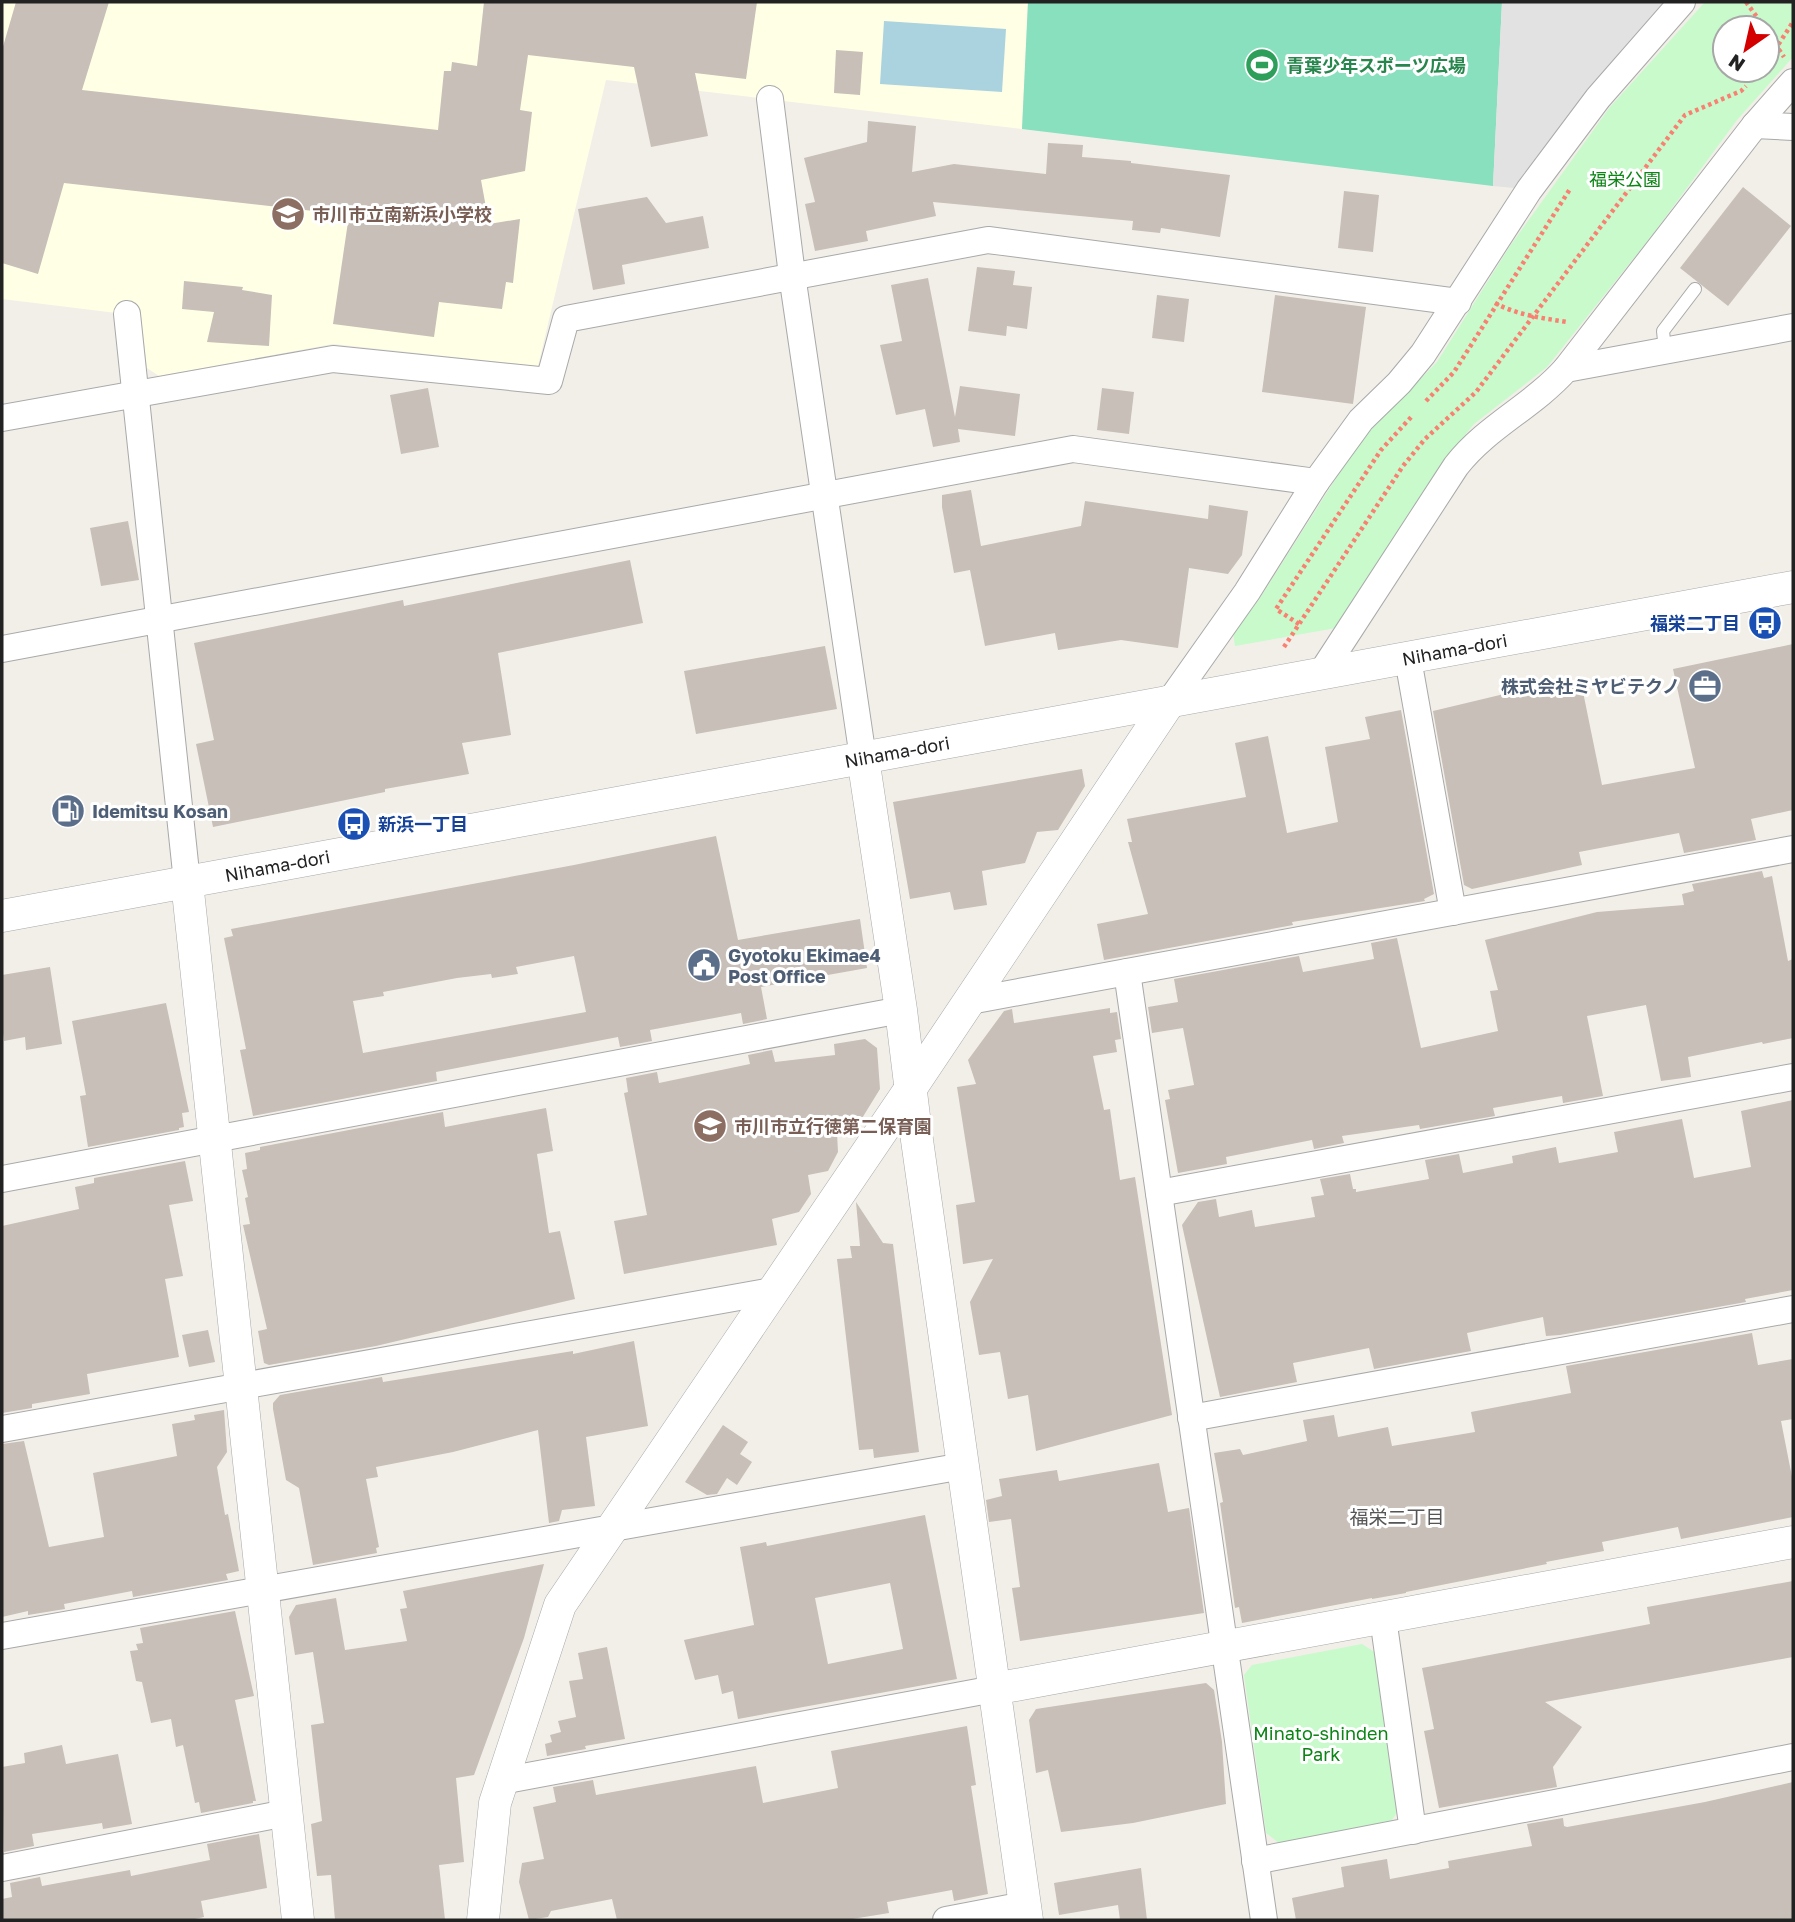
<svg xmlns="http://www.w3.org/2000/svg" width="1795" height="1922" font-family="'Golos Text','Noto Sans JP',sans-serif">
<rect width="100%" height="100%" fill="#f2efe9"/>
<path fill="#ffffe5" d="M2,2H1028L1022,129L606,80L538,366L333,344L159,376L147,368L141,316L2,299Z"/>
<g fill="#c8facc" fill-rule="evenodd">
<path d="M1705,2H1793V57L1737,120L1653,234L1547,367L1474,424L1440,466L1336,628L1235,646L1233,633L1258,601L1359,442L1437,362L1510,246L1610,107ZM1725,28H1767V70H1725Z"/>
<path d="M1362,1644L1376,1653L1398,1811L1390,1823L1279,1843L1266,1833L1244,1675L1252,1665Z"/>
</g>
<path fill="#88e0be" d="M1028,2H1502L1493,186L1022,129Z"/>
<path fill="#e2e2e2" d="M1502,2H1667L1589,92L1514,188L1493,186Z"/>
<path fill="#aad3df" d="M884,21L1006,29L1002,92L880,84Z"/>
<g fill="#c7bfb8" fill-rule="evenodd">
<path d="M16,2H109L82,90L438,130L444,71H451L452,62L477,66L484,2H757L746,79L695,73L708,136L651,147L634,67L528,55L520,110L532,112L525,171L481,180L489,224L520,219L513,283L506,282L502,309L439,302L434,337L333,324L349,215L64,183L38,274L2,263V50Z"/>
<path d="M836,50L863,52L860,95L834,93Z"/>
<path d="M868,121L916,126L912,172L954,164L1046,174L1048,143L1083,145L1082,157L1131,161V163L1230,175L1220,237L1161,228L1160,233L1132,230L1133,221L933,202L936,216L866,231L868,241L815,251L805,204L815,202L804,158L867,142Z"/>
<path d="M1743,187L1791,226L1728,306L1680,268Z"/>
<path d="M1344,191L1379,195L1373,252L1338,248Z"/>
<path d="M647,197L666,223L703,216L709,248L622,265L625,284L593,290L578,209Z"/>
<path d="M977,267L1015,271L1013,285L1032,287L1027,329L1007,326L1006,336L968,331Z"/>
<path d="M928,278L955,417L960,386L1020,394L1015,436L958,429L960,442L933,447L925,409L896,415L880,345L902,341L891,285Z"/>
<path d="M184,281L243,287L242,290L272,295L269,346L207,342L214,312L182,309Z"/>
<path d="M1157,295L1189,299L1184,342L1152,338Z"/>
<path d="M1275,295L1366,307L1353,404L1262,392Z"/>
<path d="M428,388L439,447L401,454L390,395Z"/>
<path d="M1102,388L1134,392L1129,434L1097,430Z"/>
<path d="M971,490L981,546L1081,526L1085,501L1208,519L1209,505L1248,511L1242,555L1228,574L1189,568L1178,648L1121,640L1058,650L1055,633L985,646L970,570L954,573L942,507V495Z"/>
<path d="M128,521L139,580L101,586L90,528Z"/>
<path d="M630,560L643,623L498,653L511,735L462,743L469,774L385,789V792L213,827L196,744L214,740L194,643L403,600L404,606Z"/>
<path d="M1793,644V810L1751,819L1756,840L1684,853L1679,833L1579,852L1582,865L1472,889L1464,885L1433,711L1537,686L1557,682L1558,686L1581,682L1602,785L1695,768L1673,669Z"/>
<path d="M825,646L837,709L696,734L684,671Z"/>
<path d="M1401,710L1434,894L1424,899L1425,901L1292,922L1293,925L1104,960L1097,924L1148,914L1128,842H1132L1127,819L1246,797L1235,743L1268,736L1287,833L1338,822L1325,747L1370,739L1365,717Z"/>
<path d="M1082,769L1085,786L1058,830L1037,832L1025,863L982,871L987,905L954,910L950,892L910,899L893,802Z"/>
<path d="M716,836L738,940L860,919L867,968L761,987L767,1019L743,1024L741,1013L650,1030L652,1041L620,1047L618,1037L436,1072L437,1081L253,1116L240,1050L246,1049L224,938L233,936L231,929L574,865ZM574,956L586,1012L363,1053L353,1001L384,996L383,992L457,978L491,974L492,978L518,974L516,967Z"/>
<path d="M1762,871L1764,878L1772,876L1788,961L1793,959V1038L1763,1044L1762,1042L1688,1057L1691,1077L1661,1081L1646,1005L1587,1016L1603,1096L1563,1103L1562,1096L1493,1108L1495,1116L1420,1129L1419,1125L1342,1136L1344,1143L1314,1149L1312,1140L1226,1157L1227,1164L1178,1173L1165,1100L1170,1099L1168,1090L1194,1085L1183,1028L1152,1033L1148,1007L1178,1002L1174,979L1299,956L1303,972L1374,959L1371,943L1397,938L1421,1048L1498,1031L1490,991L1498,990L1485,940L1597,912L1684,905L1682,894L1694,891L1692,884Z"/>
<path d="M50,967L62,1044L26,1050L25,1037L4,1041L2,1025V975Z"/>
<path d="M166,1003L189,1112L182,1113L184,1127L179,1128V1130L88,1147L80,1096L86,1095L72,1021Z"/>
<path d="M1110,1008V1013L1117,1012L1121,1039L1115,1040L1117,1052L1093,1056L1104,1110L1110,1109L1120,1180L1135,1177L1172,1415L1036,1451L1028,1395L1008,1399L1000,1352L979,1355L970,1302L993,1259L963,1264L956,1205L975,1202L957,1087L976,1084L968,1060L1004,1011L1012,1009L1014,1023Z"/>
<path d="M865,1039L877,1048L880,1089L856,1128L837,1133L838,1152L828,1171L808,1175L811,1194L799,1212L772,1219L777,1245L624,1274L614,1221L647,1215L624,1093L628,1092L626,1078L657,1072L659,1083L750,1064L748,1055L772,1050L775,1062L835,1055L834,1044Z"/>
<path d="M1793,1100V1290L1745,1299L1746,1302L1560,1335L1546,1336L1543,1317L1467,1333L1471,1351L1374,1369L1369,1348L1293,1363L1297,1382L1220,1397L1182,1225L1198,1202L1216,1199L1219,1217L1252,1210L1255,1227L1315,1217L1311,1197L1324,1195L1320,1179L1350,1174L1353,1189H1356V1192L1429,1179L1425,1160L1459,1154L1463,1173L1513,1163L1512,1156L1556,1147L1559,1163L1618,1152L1614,1132L1682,1119L1694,1178L1699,1177L1751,1167L1741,1111Z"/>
<path d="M546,1108L553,1151L537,1154L549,1233L560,1231L575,1299L376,1346L269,1365L264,1363L258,1331L267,1329L243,1225L250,1224L245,1198L248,1197L242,1170L247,1169L245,1153L260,1150V1147L443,1112L445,1127Z"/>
<path d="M185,1161L193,1201L169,1205L183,1276L165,1279L179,1357L87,1374L90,1394L32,1404V1408L2,1413V1226L79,1209L75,1187L94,1183V1178Z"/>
<path d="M856,1202L883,1243L893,1244L919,1452L874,1458L873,1449L859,1450L837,1259L852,1258L850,1246H860Z"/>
<path d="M208,1330L215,1362L189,1367L182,1335Z"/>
<path d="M1752,1333L1758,1365L1793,1359V1419L1781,1421L1793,1482V1517L1681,1539L1678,1527L1602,1542L1604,1551L1546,1562L1547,1564L1406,1592V1593L1372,1599V1598L1242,1623L1239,1607L1235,1608L1220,1503L1223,1502L1214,1453L1240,1449L1243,1455L1307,1441L1303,1420L1334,1415L1338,1437L1388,1427L1392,1446L1475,1432L1471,1412L1571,1393L1566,1366Z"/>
<path d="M634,1341L648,1426L586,1437L595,1506L562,1510L559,1521L549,1523L538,1430L453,1452L376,1467L378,1477L366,1479L379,1547L376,1548L377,1553L313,1565L299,1488L286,1480L273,1409V1403L280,1395L382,1377L383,1382L573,1351V1354Z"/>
<path d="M224,1410L227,1452L217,1467L225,1515L228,1514L239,1571L226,1574L228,1580L133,1597L132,1591L64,1604L65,1609L28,1615V1611L2,1617V1444L24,1441L49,1547L104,1537L93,1473L177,1456L172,1424L195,1420L194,1415Z"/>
<path d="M723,1425L748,1442L740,1454L752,1462L737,1485L727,1478L717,1494L707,1495L685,1482Z"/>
<path d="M1159,1463L1168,1512L1189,1508L1204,1613L1020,1641L1012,1588L1020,1587L1011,1519L989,1522L986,1500L1002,1496L999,1479L1057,1470L1059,1481Z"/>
<path d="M925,1515L957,1679L738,1719L733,1691L722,1694L718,1675L695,1680L684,1640L754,1625L740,1547L766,1542L767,1546ZM890,1583L903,1649L828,1664L815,1598Z"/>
<path d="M544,1564L524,1638L474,1775L456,1778L464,1862L439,1865L445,1920H335L331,1875L317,1876L311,1824L322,1821L311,1725L324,1723L313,1652L295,1655L289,1617L296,1605L336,1598L345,1650L407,1641L400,1609L407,1608L403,1591Z"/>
<path d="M1793,1581V1657L1545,1702L1582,1727L1553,1767L1557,1787L1439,1808L1424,1731L1434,1729L1422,1668L1650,1624L1647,1607Z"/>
<path d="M235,1611L254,1696L235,1700L256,1801H253V1803L201,1813L199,1802L195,1803L183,1745L176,1747L171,1719L151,1723L142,1682L136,1681L130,1651L138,1650L136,1644L143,1643L140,1628Z"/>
<path d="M607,1647L625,1739L585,1746L586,1749L547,1756L545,1744L552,1742L550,1735L561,1732L558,1721L576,1717L569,1681L583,1679L578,1653Z"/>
<path d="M1206,1683L1214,1690L1222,1742L1226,1804L1133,1823L1061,1832L1048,1770L1036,1773L1029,1720L1036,1709Z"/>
<path d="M967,1726L976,1785L971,1786L988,1894L954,1901L952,1890L887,1902L889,1913L846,1920H617L612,1899L551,1911L548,1917L529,1920L519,1882L522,1863L544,1859L533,1807L556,1802L553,1787L593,1780L596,1795L756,1766L763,1803L838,1788L831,1751Z"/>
<path d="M62,1745L66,1764L118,1754L132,1824L103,1829L102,1823L32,1834L34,1846L4,1852L2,1767L25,1763L24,1753Z"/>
<path d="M1793,1782V1920H1296L1292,1898L1344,1887L1341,1867L1387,1859L1390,1879L1449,1868L1448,1861L1532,1846L1527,1824L1563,1818L1564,1826L1567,1827L1705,1802Z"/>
<path d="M259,1834L267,1888L201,1901L204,1917L190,1920H2V1899L12,1897L10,1883L40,1877L42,1886L130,1870L131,1876L210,1860L207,1844Z"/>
<path d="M1141,1868L1147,1920H1120L1118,1905L1059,1915L1054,1883Z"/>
</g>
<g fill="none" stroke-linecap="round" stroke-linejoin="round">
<g stroke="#a9a9a9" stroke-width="14">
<path id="service" d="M1665,350L1663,331L1695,289"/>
</g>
<g stroke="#a9a9a9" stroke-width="28">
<g id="minor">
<path d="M770,99L792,275L863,758"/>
<path d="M1755,125L1793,127"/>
<path d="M127,314L187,882"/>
<path d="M1566,369L1793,327"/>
<path d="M2,418L333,359L549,381L566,319L988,240L1458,302"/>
<path d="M2,649L1073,449L1316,482"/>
<path d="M1408,659L1453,912"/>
<path d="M1320,675L1456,466C1487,426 1532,407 1566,369L1755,125L1793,82"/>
<path d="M1170,701L1247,592L1316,482L1361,420L1399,383L1423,354L1529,190L1598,98L1682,2"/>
<path d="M1127,972L1264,1920"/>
<path d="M970,1001L1793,849"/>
<path d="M2,1179L901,1010"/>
<path d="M1159,1193L1793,1077"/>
<path d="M1191,1418L1793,1309"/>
<path d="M2,1429L772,1291"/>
<path d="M1383,1618L1413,1831"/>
<path d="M2,1636L963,1466"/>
<path d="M501,1781L994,1689"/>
<path d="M1255,1861L1793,1757"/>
<path d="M2,1868L286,1813"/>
<path d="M946,1920L1025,1905"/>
</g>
</g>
<g stroke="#a9a9a9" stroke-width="33">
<g id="tertiary">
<path d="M863,758L901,1010L916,1133L1027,1920"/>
<path d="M187,882L298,1920"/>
<path id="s1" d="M2,916L1793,587"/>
<path d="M994,1689L1793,1542"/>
<path d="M483,1920L495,1803L560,1605L911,1088L1170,701"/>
</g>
</g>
<g stroke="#fa8072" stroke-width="4.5" stroke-dasharray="3.5 3.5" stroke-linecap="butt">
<path d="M1746,2L1765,28"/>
<path d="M1767,32L1784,57"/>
<path d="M1767,62L1793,22"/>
<path d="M1495,303C1517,315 1542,318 1567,322"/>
<path d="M1426,401L1454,372L1570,189"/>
<path d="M1299,624L1276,609L1381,450L1413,415"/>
<path d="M1284,647L1403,466L1425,439L1476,392L1685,115L1741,91L1746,86"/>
</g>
<use href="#service" stroke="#fff" stroke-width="12"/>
<use href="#minor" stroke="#fff" stroke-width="26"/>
<use href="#tertiary" stroke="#fff" stroke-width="32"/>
</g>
<defs>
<g id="stadium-disc" transform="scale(1.75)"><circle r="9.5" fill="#2e9e5b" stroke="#fff"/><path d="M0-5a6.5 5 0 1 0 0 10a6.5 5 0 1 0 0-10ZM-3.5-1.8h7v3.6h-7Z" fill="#fff"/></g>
<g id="school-disc" transform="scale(1.75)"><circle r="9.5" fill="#8d6e63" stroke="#fff"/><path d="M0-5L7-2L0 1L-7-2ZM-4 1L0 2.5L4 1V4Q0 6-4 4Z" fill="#fff"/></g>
<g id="bus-disc" transform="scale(1.75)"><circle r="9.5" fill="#1a4fb4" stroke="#fff"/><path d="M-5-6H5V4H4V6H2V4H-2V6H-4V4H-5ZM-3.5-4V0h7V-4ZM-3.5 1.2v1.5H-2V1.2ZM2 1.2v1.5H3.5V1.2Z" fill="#fff"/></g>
<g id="office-disc" transform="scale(1.75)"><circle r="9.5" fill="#5c6f8a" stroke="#fff"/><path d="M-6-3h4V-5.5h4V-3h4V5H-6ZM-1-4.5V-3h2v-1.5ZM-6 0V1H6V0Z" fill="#fff"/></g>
<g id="fuel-disc" transform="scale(1.75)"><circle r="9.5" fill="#5c6f8a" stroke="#fff"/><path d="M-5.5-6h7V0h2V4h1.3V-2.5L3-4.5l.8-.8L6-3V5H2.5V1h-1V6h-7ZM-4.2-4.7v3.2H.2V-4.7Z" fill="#fff"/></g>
<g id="civic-disc" transform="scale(1.75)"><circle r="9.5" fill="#5c6f8a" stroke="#fff"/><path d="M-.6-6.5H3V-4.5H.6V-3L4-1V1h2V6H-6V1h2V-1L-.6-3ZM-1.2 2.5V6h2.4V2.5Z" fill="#fff"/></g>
</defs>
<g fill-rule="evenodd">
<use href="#stadium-disc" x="1262" y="65"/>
<use href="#school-disc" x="288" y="214"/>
<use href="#bus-disc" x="1765" y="623"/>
<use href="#office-disc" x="1705" y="686"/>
<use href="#fuel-disc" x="68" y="811"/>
<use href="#bus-disc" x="354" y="824"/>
<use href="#civic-disc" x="704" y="965"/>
<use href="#school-disc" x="710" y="1126"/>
</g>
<g text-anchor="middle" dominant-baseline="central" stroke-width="6" stroke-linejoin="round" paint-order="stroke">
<g font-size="18" font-weight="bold" fill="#27864d" stroke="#fff" text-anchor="start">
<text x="1286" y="65">青葉少年スポーツ広場</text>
</g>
<g font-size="18" fill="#0c8416" stroke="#fff">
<text x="1625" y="179">福栄公園</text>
<text x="1321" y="1733">Minato-shinden<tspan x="1321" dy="21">Park</tspan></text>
</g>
<g font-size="18" font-weight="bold" fill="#785e54" stroke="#fff" text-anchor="start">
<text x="312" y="214">市川市立南新浜小学校</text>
<text x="734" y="1126">市川市立行徳第二保育園</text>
</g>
<g font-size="18" font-weight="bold" fill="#164399" stroke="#fff" text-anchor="end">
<text x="1740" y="623">福栄二丁目</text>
<text x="378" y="824" text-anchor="start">新浜一丁目</text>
</g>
<g font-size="18" fill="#222" stroke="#fff">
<text stroke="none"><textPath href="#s1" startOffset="1477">Nihama-dori</textPath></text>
<text stroke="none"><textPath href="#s1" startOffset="910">Nihama-dori</textPath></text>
<text stroke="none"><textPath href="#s1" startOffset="280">Nihama-dori</textPath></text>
</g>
<g font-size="18" font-weight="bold" fill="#4e5e75" stroke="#fff" text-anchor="start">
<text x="1680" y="686" text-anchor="end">株式会社ミヤビテクノ</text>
<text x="92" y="811">Idemitsu Kosan</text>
<text x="728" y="955">Gyotoku Ekimae4<tspan x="728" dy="21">Post Office</tspan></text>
</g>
<g font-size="19" fill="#555" stroke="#fff">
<text x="1397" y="1516">福栄二丁目</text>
</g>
</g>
<rect width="1795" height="1922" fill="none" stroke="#222222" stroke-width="7"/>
<g transform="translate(1746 49) rotate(214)"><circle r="33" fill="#ffffff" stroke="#a7a7a7" stroke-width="2"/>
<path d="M0-5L12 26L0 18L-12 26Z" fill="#d40000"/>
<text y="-10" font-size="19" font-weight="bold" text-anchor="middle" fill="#222222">N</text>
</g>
</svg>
